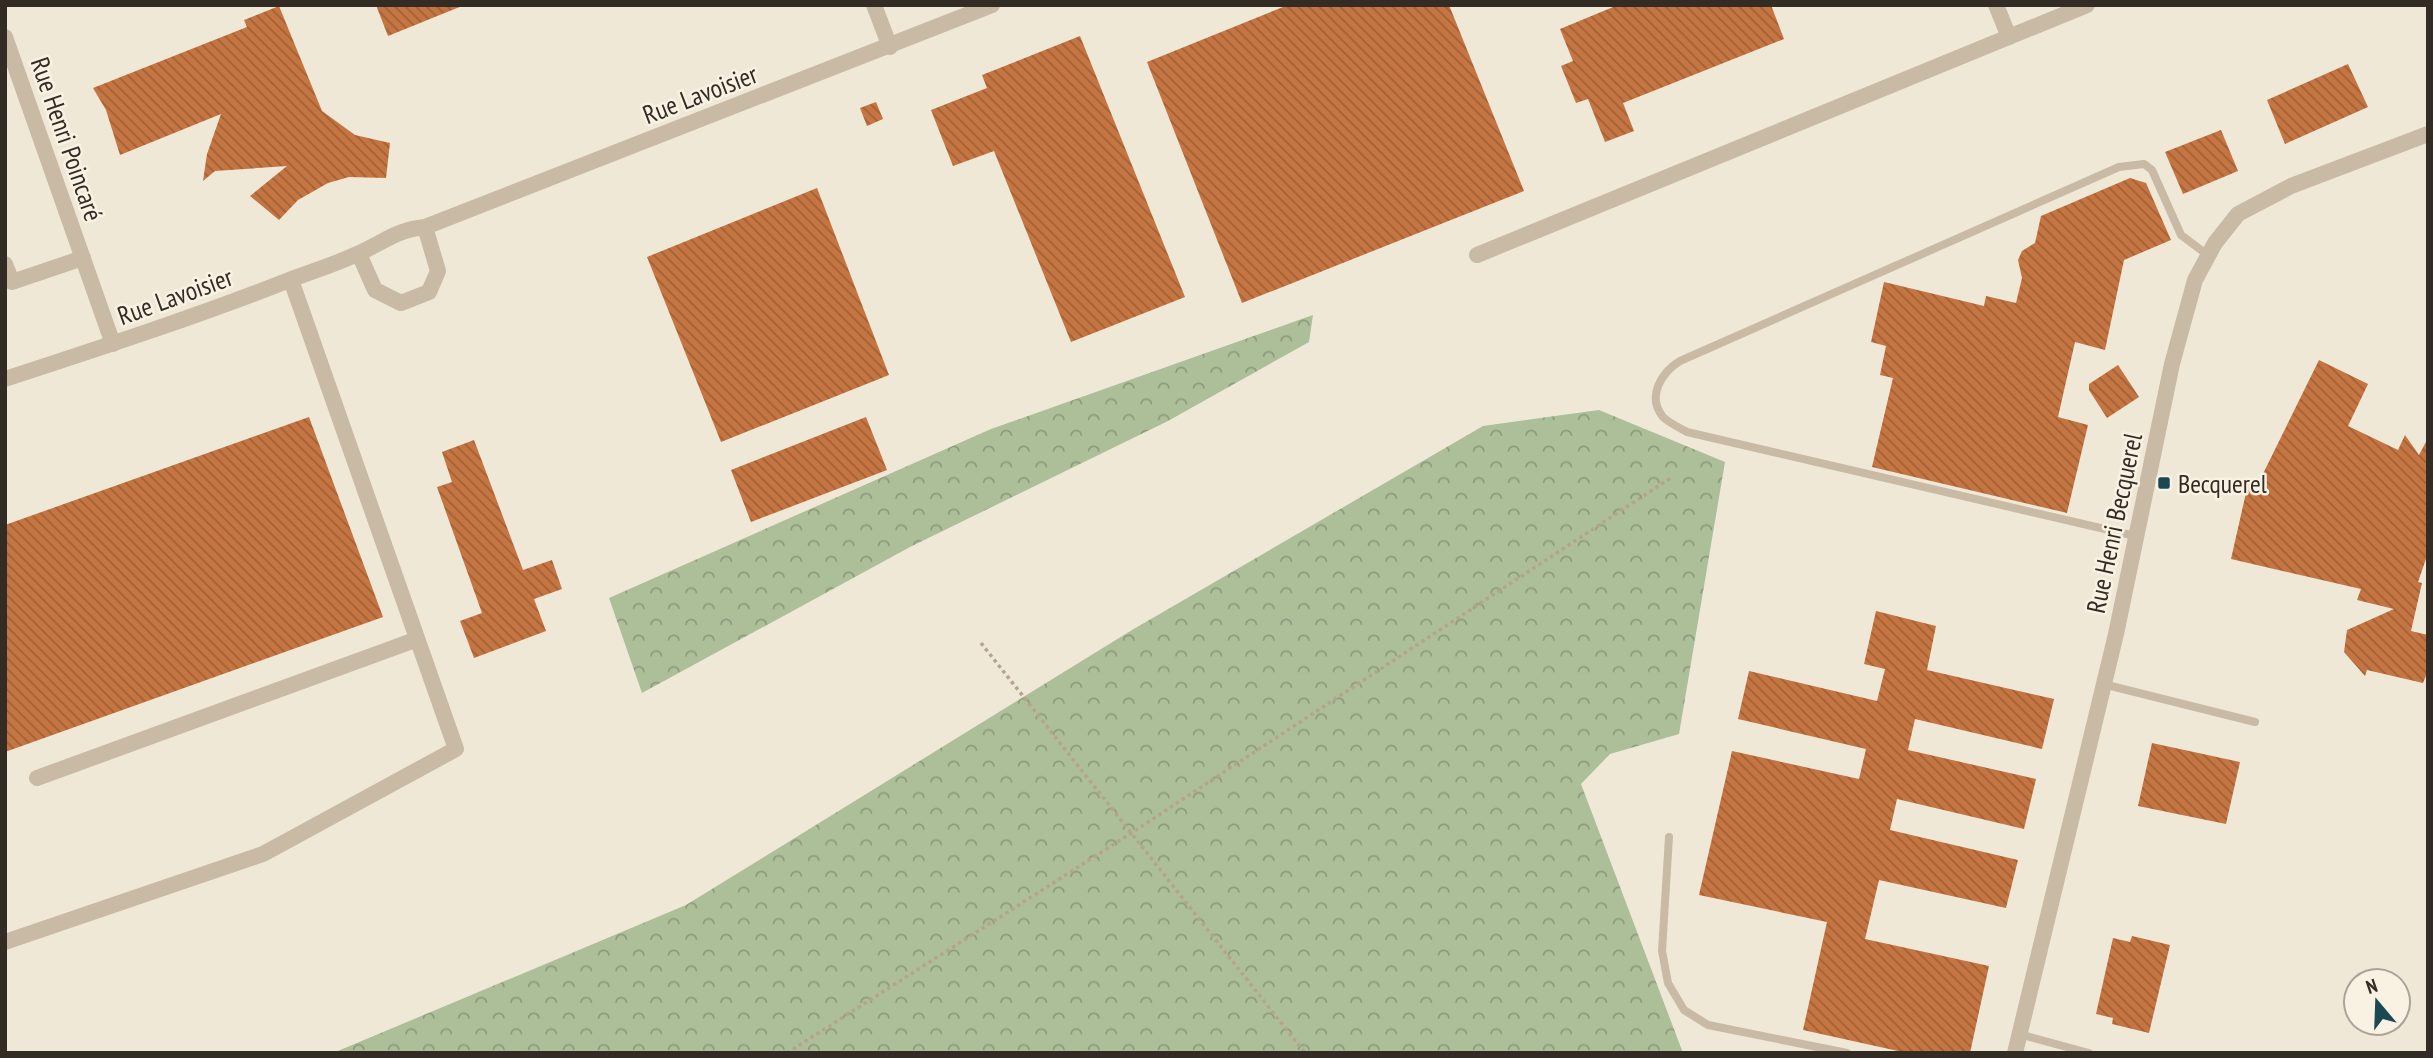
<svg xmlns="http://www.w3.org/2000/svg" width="2433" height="1058" font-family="'PT Sans Narrow',sans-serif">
<defs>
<pattern id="forest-crowns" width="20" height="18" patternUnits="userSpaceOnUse" patternTransform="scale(1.75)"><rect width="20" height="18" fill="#acbf98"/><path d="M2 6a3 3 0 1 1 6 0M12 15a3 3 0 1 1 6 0" fill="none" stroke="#8d9b7c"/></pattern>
<pattern id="building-back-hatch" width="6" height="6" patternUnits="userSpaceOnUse" patternTransform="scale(1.75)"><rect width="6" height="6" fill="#c57541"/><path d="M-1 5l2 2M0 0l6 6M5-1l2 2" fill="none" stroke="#a16036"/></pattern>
</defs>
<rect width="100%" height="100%" fill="#f0e8d7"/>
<g fill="url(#forest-crowns)">
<path d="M1313,315L1309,342L1168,421L910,547L642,693L609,598L991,429Z"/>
<path d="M1599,410L1725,462L1679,734L1610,754L1581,784L1683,1053H333L686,905L1132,630L1483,426Z"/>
</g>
<g fill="url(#building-back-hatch)">
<path d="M376,5H462V6L388,36Z"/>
<path d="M1288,5H1449L1524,191L1242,303L1147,62Z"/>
<path d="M1618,5H1771L1784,39L1623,103L1634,131L1605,142L1588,99L1576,103L1561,66L1573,61L1560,29Z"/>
<path d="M279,6L322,111L355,135L390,143L386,178L349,177L328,183L298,200L279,220L250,196L287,166L215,171L203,181L207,154L221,114L120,155L106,110L93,88L247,27L244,20Z"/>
<path d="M1080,36L1185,297L1071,342L994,151L953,166L931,110L987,88L982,75Z"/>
<path d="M2348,64L2368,107L2285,144L2267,100Z"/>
<path d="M876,102L883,119L867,126L860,108Z"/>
<path d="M2221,130L2238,171L2183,194L2165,152Z"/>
<path d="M2130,178L2146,183L2171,240L2124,260L2105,350L2075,342L2058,417L2088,425L2067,513L1872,467L1893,378L1880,375L1886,346L1871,342L1884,282L1984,306L1986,296L2016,303L2022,278L2018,260L2022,251L2035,243L2041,216Z"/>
<path d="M817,188L889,375L721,442L647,257Z"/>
<path d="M2319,360L2368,384L2348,426L2398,450L2405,435L2419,455L2428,438V553L2418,582L2422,583L2411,631L2428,635V671L2423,683L2367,670L2365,676L2344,652L2347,630L2394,609L2357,600L2361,589L2231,559L2248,484L2257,486Z"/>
<path d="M2118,365L2139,397L2107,418L2089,390V384Z"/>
<path d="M309,417L383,617L5,752V525Z"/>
<path d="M866,417L887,470L751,522L731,470Z"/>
<path d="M474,440L523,570L552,560L562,589L534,599L546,631L474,658L460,621L482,613L437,487L452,482L442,452Z"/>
<path d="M1876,611L1936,626L1927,670L2054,699L2042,749L1915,719L1908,750L2036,779L2024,829L1897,799L1890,830L2018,860L2006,908L1879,880L1865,939L1989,966L1970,1053H1907L1803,1030L1827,922L1699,895L1732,751L1859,779L1866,749L1738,719L1749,671L1877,701L1885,669L1864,664Z"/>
<path d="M2152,743L2240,762L2226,824L2138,806Z"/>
<path d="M2132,936L2170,945L2149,1033L2112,1024L2113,1018L2096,1014L2113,938L2130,942Z"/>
</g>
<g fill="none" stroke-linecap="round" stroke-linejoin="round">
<g stroke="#b4a48e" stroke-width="3.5" stroke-dasharray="3.5 3.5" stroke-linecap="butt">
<path d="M981,643L1305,1053"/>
<path d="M787,1053L1133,832L1672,477"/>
</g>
<g stroke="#c8baa4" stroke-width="8">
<path d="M2135,536L1687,432C1680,428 1669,423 1663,417C1646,396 1662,372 1680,361L2119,167L2144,164L2152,170L2181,235L2209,256"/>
<path d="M2103,684L2255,722"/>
<path d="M1669,837L1662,951L1668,983L1684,1010L1708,1025L1847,1053"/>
<path d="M2019,1034L2089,1053"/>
</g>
<g stroke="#c8baa4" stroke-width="16">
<path d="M874,5L890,47"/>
<path d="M1996,5L2009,37"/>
<path d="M5,37L113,344"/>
<path d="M359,254L375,290L401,303L429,292L438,271L425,227"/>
<path d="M1477,255L2087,5"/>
<path d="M5,264L12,282L83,258"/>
<path d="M5,379C103,347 201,315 297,277C317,270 338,263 357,254C383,243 395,230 425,227L992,5"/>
<path d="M37,778L415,640"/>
<path d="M5,942L263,854L456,749L291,280"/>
<path d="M2015,1053L2116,634L2172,364L2195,280L2215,243L2238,214L2291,186L2428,134"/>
</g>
</g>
<rect fill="#1c4854" stroke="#f9f2e3" stroke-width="2.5" x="2157" y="476" width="14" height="14" rx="3.5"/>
<g text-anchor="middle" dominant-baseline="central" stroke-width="5" stroke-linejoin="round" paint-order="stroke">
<g font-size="26" fill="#332c25" stroke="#f9f2e3">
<text transform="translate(700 94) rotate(-21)">Rue Lavoisier</text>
<text transform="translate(67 139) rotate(71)">Rue Henri Poincaré</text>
<text transform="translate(175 296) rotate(-20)">Rue Lavoisier</text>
<text transform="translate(2114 523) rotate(-78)">Rue Henri Becquerel</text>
</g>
<g font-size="26" fill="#332c25" stroke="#f9f2e3" text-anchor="start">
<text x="2178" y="483">Becquerel</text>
</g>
</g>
<rect width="2433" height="1058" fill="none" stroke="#332c25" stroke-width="14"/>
<g transform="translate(2377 1002) rotate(341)"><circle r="33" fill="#f9f2e3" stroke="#aaa397" stroke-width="2"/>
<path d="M0-5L12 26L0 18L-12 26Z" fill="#1c4854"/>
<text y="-10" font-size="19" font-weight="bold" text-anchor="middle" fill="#332c25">N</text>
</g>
</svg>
